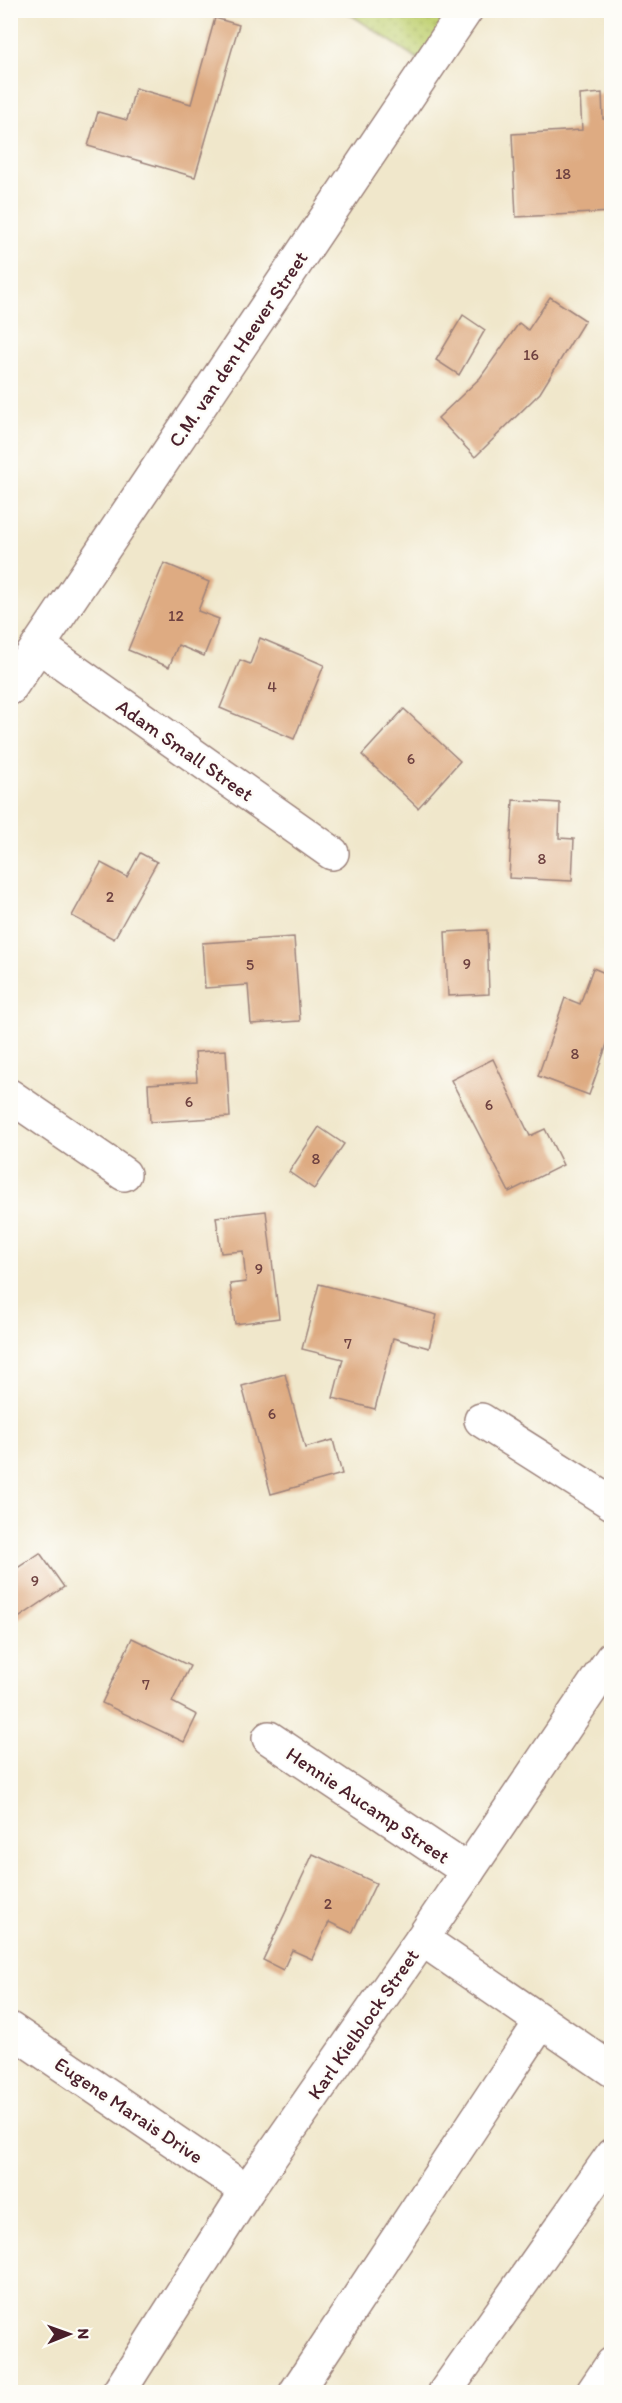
<svg xmlns="http://www.w3.org/2000/svg" width="622" height="2403" font-family="Itim,sans-serif">
<defs>
<pattern id="park-dots" width="8" height="8" patternUnits="userSpaceOnUse" patternTransform="scale(1.5)"><rect width="8" height="8" fill="#c1d174"/><path d="M2 2h.1M6 6h.1" fill="none" stroke="#a7b365" stroke-width="1.8" stroke-linecap="round"/></pattern>
</defs>
<rect width="100%" height="100%" fill="#fdfcf7"/>
<filter id="ink" filterUnits="userSpaceOnUse"><feTurbulence type="fractalNoise" baseFrequency=".0167" numOctaves="2"/><feDisplacementMap in="SourceGraphic" scale="12" xChannelSelector="R" yChannelSelector="G"/><feConvolveMatrix kernelMatrix="1 2 1 2 8 2 1 2 1" color-interpolation-filters="sRGB"/></filter>
<filter id="wash" filterUnits="userSpaceOnUse"><feTurbulence type="fractalNoise" baseFrequency=".008" numOctaves="4" result="noise"/><feDisplacementMap in="SourceGraphic" scale="24" xChannelSelector="R" yChannelSelector="G"/><feGaussianBlur stdDeviation="1.35" result="paint"/><feColorMatrix in="noise" values="0 0 0 0 0 0 0 0 0 0 0 0 0 0 0 0 0 1.4 0 .05"/><feComposite in="paint" operator="in"/></filter>
<g filter="url(#wash)">
<rect width="100%" height="100%" fill="#f0e7cb"/>
<path fill="url(#park-dots)" stroke="#867850" stroke-width="1.5" d="M345,11H457L422,62Z"/>
<g id="blocks">
<g fill="#deab82">
<path d="M215,18L239,25L195,177L88,146L98,112L127,120L135,88L191,104Z"/>
<path d="M602,93L603,119H612V212L516,217L512,134L582,130L580,95Z"/>
<path d="M550,297L585,320L540,393L475,457L438,418L480,378L519,323L528,330Z"/>
<path d="M463,315L485,330L459,375L436,360Z"/>
<path d="M164,563L209,582L198,611L219,619L204,656L178,645L169,667L128,650Z"/>
<path d="M260,638L324,665L294,739L220,708L240,660L250,664Z"/>
<path d="M404,709L460,761L418,808L362,755Z"/>
<path d="M513,800L560,803L559,838L574,839L572,881L509,878Z"/>
<path d="M140,853L157,862L114,939L72,916L101,863L127,877Z"/>
<path d="M487,930L489,994L448,996L445,932Z"/>
<path d="M294,937L300,1021L251,1024L248,985L205,988L202,943Z"/>
<path d="M593,968L612,976V1030L589,1095L538,1076L565,998L580,1004Z"/>
<path d="M226,1050L230,1117L150,1122L148,1084L197,1081L195,1052Z"/>
<path d="M493,1059L530,1136L545,1129L563,1165L509,1192L451,1080Z"/>
<path d="M319,1127L344,1144L314,1189L289,1172Z"/>
<path d="M266,1211L279,1318L235,1324L230,1284L246,1282L243,1251L221,1253L216,1217Z"/>
<path d="M319,1284L437,1315L429,1348L393,1338L375,1409L333,1398L343,1359L302,1349Z"/>
<path d="M285,1374L305,1448L333,1440L342,1474L271,1494L242,1386Z"/>
<path d="M40,1553L64,1587L14,1621L10,1616V1573Z"/>
<path d="M132,1638L190,1666L172,1702L197,1715L184,1742L102,1703Z"/>
<path d="M313,1854L376,1883L352,1933L329,1922L312,1959L292,1950L283,1970L263,1960Z"/>
</g>
</g>
</g>
<g filter="url(#ink)">
<use href="#blocks" fill-opacity="0" stroke="#9d837b" stroke-width="1.5"/>
<g fill="none" stroke-linecap="round" stroke-linejoin="round">
<g stroke="#9d837b" stroke-width="36">
<g id="minor">
<path d="M39,646L332,853"/>
<path d="M10,688L466,10"/>
<path d="M10,1096L124,1174"/>
<path d="M481,1420L612,1503"/>
<path d="M269,1738L468,1871"/>
<path d="M422,1939L612,2070"/>
<path d="M10,2029L247,2191"/>
<path d="M119,2392L247,2191L422,1939L612,1658"/>
<path d="M296,2392L541,2022"/>
<path d="M445,2392L612,2155"/>
<path d="M593,2392L612,2364"/>
</g>
</g>
<use href="#minor" stroke="#fff" stroke-width="33"/>
</g>
</g>
<g text-anchor="middle" dominant-baseline="central" stroke-width="5" stroke-linejoin="round" paint-order="stroke">
<g font-size="16" fill="#6f4241">
<text x="563" y="173">18</text>
<text x="531" y="354">16</text>
<text x="176" y="615">12</text>
<text x="272" y="686">4</text>
<text x="411" y="758">6</text>
<text x="542" y="858">8</text>
<text x="110" y="896">2</text>
<text x="467" y="963">9</text>
<text x="250" y="964">5</text>
<text x="575" y="1053">8</text>
<text x="189" y="1101">6</text>
<text x="489" y="1104">6</text>
<text x="316" y="1158">8</text>
<text x="259" y="1268">9</text>
<text x="348" y="1343">7</text>
<text x="272" y="1413">6</text>
<text x="35" y="1580">9</text>
<text x="146" y="1684">7</text>
<text x="328" y="1903">2</text>
</g>
<g font-size="20" fill="#4a1f2b" stroke="#fdfcf7">
<text transform="translate(238 349) rotate(-56)">C.M. van den Heever Street</text>
<text transform="translate(185 750) rotate(35)">Adam Small Street</text>
<text transform="translate(368 1805) rotate(34)">Hennie Aucamp Street</text>
<text transform="translate(363 2024) rotate(-55)">Karl Kielblock Street</text>
<text transform="translate(129 2110) rotate(34)">Eugene Marais Drive</text>
</g>
</g>
<rect width="622" height="2403" fill="none" stroke="#fdfcf7" stroke-width="36"/>
<g transform="translate(69 2334) rotate(89)" stroke="#fdfcf7" stroke-width="4.5" paint-order="stroke">
<path d="M0-4.5L10 22L0 15L-10 22Z" fill="#4a1f2b"/>
<text y="-9" font-size="16" font-weight="bold" text-anchor="middle" fill="#4a1f2b">N</text>
</g>
</svg>
